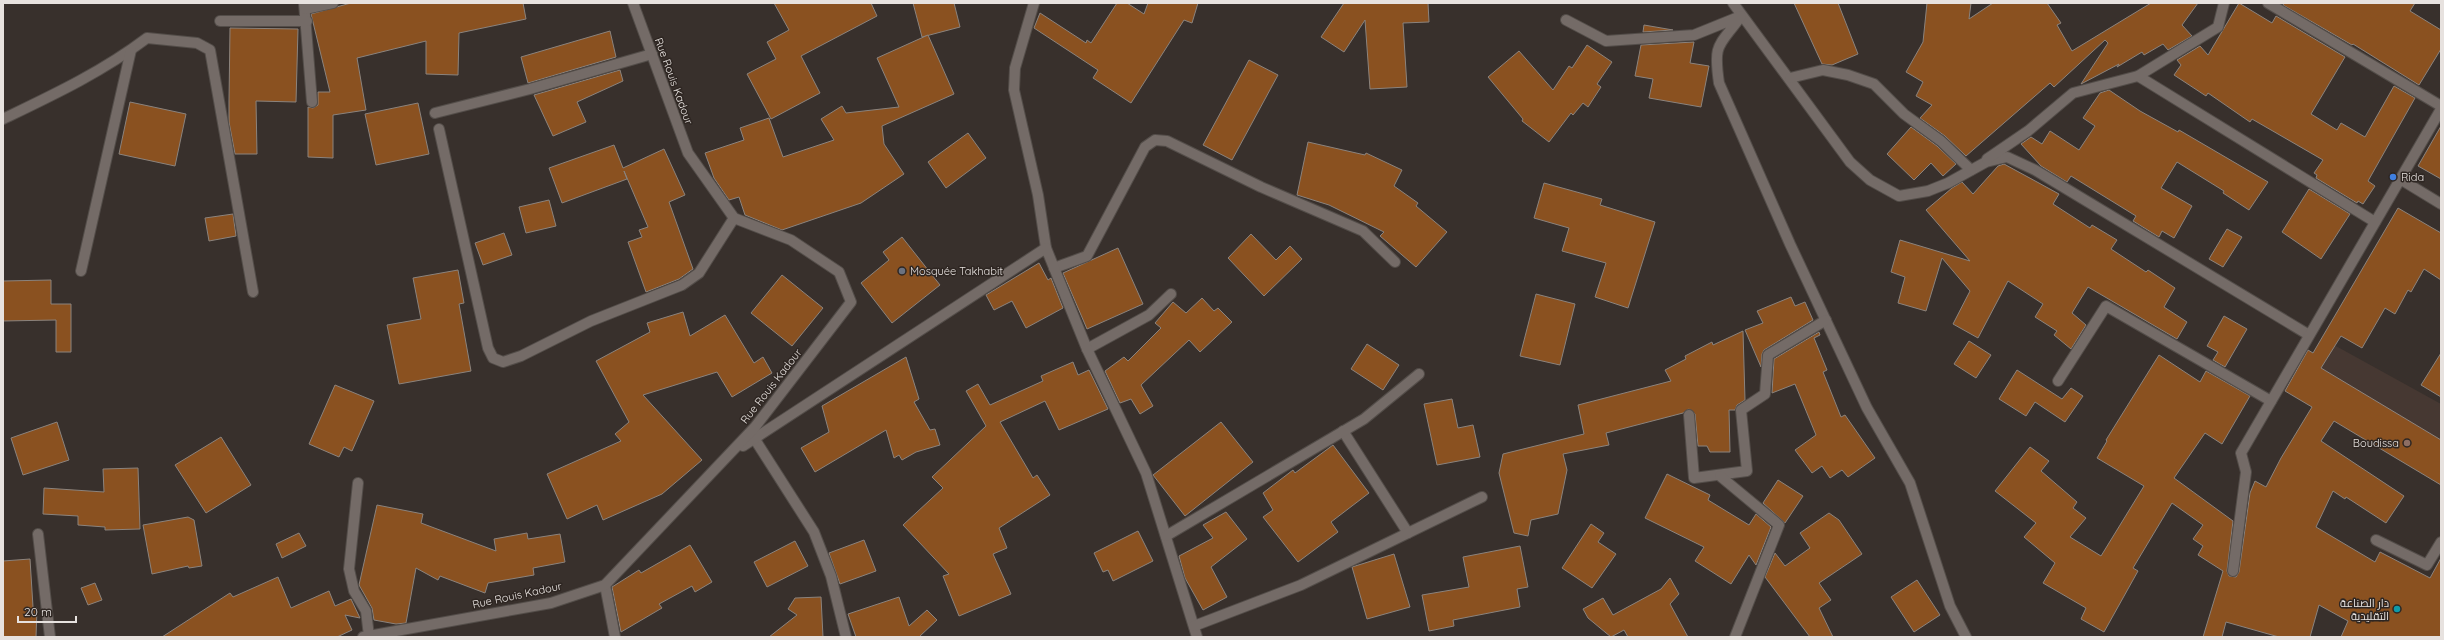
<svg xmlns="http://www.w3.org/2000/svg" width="2444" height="640" font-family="Quicksand,Cairo,sans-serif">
<rect width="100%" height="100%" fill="#38302c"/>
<path fill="#463832" d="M2325,340L2441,404V481L2292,396Z"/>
<g fill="#8a5120" stroke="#8b837d">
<path d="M351,3H523L526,19L459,33L458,75L426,74V41L357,58L366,110L333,115V158L308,157V107L313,108L318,105V92H330L311,14Z"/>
<path d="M774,3H871L877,16L801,56L820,93L771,119L747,74L776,59L767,42L789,30Z"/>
<path d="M913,3H954L960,27L922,37Z"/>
<path d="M1117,3H1127L1144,14L1148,3H1198L1192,23L1184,20L1131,103L1093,78L1098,70L1034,28L1040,13L1086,43L1087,40L1091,43Z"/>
<path d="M1344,3H1428L1429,22L1403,23L1407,87L1370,89L1365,20L1344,52L1321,37Z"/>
<path d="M1794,3H1838L1858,54L1832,65L1822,64Z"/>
<path d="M1927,3H1971L1969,19L1993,3H2047L2061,23L2057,25L2072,51L2151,3H2198L2182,25L2192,36L2168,50L2163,44L2144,55L2142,52L2117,67L2119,64L2081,84L2108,43L2105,40L2054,87L2050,83L1966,156L1945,136L1920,118L1932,105L1916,96L1923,82L1906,72L1923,42Z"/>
<path d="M2239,3L2272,23L2276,16L2345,57L2311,114L2337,130L2341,123L2365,137L2394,86L2415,98L2368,181L2375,186L2363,204L2358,201L2357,203L2316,178L2317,175L2314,173L2323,160L2252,119L2250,122L2208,93L2206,96L2174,75L2181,65L2177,60L2200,46L2208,55Z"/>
<path d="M2284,3H2415L2410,11L2441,30V49L2419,85L2353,44L2352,45L2283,5Z"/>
<path d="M1644,25L1673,30L1643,32Z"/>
<path d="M230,28L298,29L296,102L256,101L257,154H235L229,122V101Z"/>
<path d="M610,31L616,57L528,83L521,57Z"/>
<path d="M928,35L954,94L882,126L884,144L904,174L861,203L782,230L745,215L739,197L729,200L714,178L705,153L744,140L740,128L769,118L783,157L834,140L821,119L842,106L846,113L899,107L877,58Z"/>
<path d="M1694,42L1690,63L1709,66L1701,107L1649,98L1653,79L1635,76L1641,45Z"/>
<path d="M1587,45L1612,62L1597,84L1601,87L1588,107L1583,103L1573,115L1571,113L1549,142L1522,121L1523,119L1488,77L1519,51L1553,90L1569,66L1572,68Z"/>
<path d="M1249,60L1278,75L1232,160L1203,145Z"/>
<path d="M620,70L623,81L577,102L586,122L553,136L534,95Z"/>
<path d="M2109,90L2140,111L2178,132L2179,130L2268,182L2249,210L2223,193L2224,191L2177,162L2161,188L2192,206L2174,238L2162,231L2159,237L2133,221L2136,216L2071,176L2067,182L2041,166L2021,144L2031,137L2042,144L2050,131L2079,150L2095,126L2083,118L2100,93Z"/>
<path d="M130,102L186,114L175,166L119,154Z"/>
<path d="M418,103L429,154L376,165L365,114Z"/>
<path d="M2441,126V179L2418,166Z"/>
<path d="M1911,127L1937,146L1956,164L1943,176L1931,163L1914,180L1887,154Z"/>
<path d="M968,133L986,158L946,188L928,162Z"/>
<path d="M1308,142L1365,155L1366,153L1402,170L1394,186L1418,203L1416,206L1447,232L1416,267L1380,236L1384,232L1329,205L1297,195Z"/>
<path d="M614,145L623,168L664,149L685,195L669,202L693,269L679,279L646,292L628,242L642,237L639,230L648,227L624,171L627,179L562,203L549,168Z"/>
<path d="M2004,164L2059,194L2053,204L2090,228L2092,225L2117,240L2111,249L2146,272L2148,270L2175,288L2164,307L2187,322L2177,339L2088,287L2072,313L2086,325L2071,349L2054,335L2057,331L2035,317L2043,304L2008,281L1978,338L1953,324L1970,291L1942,258L1926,311L1898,303L1905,277L1891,272L1900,240L1970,261L1926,210L1952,188L1962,182L1973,194L1998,166Z"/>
<path d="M1544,183L1602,199L1600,205L1655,222L1628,308L1595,297L1606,263L1562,251L1569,228L1534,218Z"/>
<path d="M2309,189L2350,214L2321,259L2282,232Z"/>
<path d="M549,200L556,226L526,233L519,207Z"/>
<path d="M2398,208L2441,233V280L2424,269L2411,292L2408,290L2395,314L2385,308L2362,348L2341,336L2321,368L2441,440V485L2334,421L2321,441L2404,496L2386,523L2346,497L2345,499L2333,491L2316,527L2375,562L2380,552L2430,578L2441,558V637H2341L2348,621L2319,605L2310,637H2279L2226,622L2222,637H2203L2223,571L2198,555L2203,546L2193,539L2203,525L2172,503L2133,568L2138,571L2104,632L2081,619L2086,608L2043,583L2055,563L2024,537L2036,523L1995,491L2030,447L2049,461L2041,471L2077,502L2073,508L2086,518L2070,537L2101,556L2144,486L2097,458L2107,441L2106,440L2159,355L2200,382L2206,371L2250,396L2222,444L2205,433L2174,478L2233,521L2227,571L2229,576L2236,577L2239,572L2250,493L2255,481L2266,487L2281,458L2312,407L2285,391L2308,350L2313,353Z"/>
<path d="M233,214L236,236L209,241L205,218Z"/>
<path d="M2227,229L2242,237L2223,267L2209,259Z"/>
<path d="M504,233L512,255L483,265L475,243Z"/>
<path d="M1251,234L1276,260L1290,246L1302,259L1264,296L1228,258Z"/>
<path d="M902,237L940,285L892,323L861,283L889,260L883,252Z"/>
<path d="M1118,248L1143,304L1087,329L1063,273Z"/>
<path d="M1039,263L1048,280L1051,278L1063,308L1026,328L1012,301L994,310L986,295Z"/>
<path d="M458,270L464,303L459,304L471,371L399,384L387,325L421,319L413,278Z"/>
<path d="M782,275L823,308L792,346L751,313Z"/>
<path d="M51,280V304H71V352H56V320L3,321V281Z"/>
<path d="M1536,294L1575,304L1560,365L1520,356Z"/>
<path d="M1791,297L1795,306L1805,302L1813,320L1764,350L1762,354L1761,367L1745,330L1763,323L1757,311Z"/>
<path d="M1202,298L1214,311L1218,308L1232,322L1200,352L1189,340L1141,385L1153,406L1140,414L1131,399L1120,403L1105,371L1124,357L1128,361L1161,328L1155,323L1173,302L1186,313Z"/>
<path d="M683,312L690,336L725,315L754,363L763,357L772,373L732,397L717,372L643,395L702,460L662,494L603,520L597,505L567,519L547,474L621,441L615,434L629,422L596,361L650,332L647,323Z"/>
<path d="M2224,316L2247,329L2225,367L2213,360L2218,352L2207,346Z"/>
<path d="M1743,331L1745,400L1737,405L1735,410H1729L1730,452H1710L1707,446H1698L1695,414L1689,409L1683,413L1606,433L1609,445L1563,454L1567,470L1558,514L1531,520L1528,536L1514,533L1499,473L1503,454L1584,434L1578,405L1671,381L1665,370L1686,359L1685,356L1712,342L1713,345Z"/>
<path d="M1819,332L1820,335L1814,338L1827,370L1823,372L1841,417L1845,415L1875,458L1848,477L1842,470L1830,478L1822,466L1812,473L1795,450L1816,435L1795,384L1772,393L1774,359Z"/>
<path d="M1969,341L1991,355L1976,378L1954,364Z"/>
<path d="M1367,344L1399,365L1383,390L1351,369Z"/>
<path d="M2441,353V397L2421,385Z"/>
<path d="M906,357L919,399L914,402L930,430L935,429L940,445L916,452L902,460L899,455L894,458L886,430L815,472L801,448L829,432L822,406Z"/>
<path d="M1073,362L1078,375L1089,370L1108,409L1059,430L1045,401L1000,422L1033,478L1037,475L1050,495L999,528L1007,548L993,554L1011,594L959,616L943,576L949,574L903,525L943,488L932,477L986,426L966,391L978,384L990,405L1043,381L1041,376Z"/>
<path d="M2017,370L2062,399L2071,388L2083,396L2065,422L2035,402L2026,416L1999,399Z"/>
<path d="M335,385L374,401L352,451L344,447L339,457L309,444Z"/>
<path d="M1452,399L1458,428L1473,425L1480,457L1437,465L1424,404Z"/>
<path d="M57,422L69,460L23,475L11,438Z"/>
<path d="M1221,422L1253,462L1185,516L1153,475Z"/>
<path d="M221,437L251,485L206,513L175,465Z"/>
<path d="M1333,445L1369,493L1331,522L1338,532L1298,562L1263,517L1273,510L1263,493L1293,470L1295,473Z"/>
<path d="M138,468L140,529L105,530V527L78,525V516L43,514L44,488L104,492L103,469Z"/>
<path d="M1667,474L1710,495L1708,500L1749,525L1756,514L1771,527L1756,565L1749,555L1731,584L1695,561L1704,547L1645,518Z"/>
<path d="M1778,480L1803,496L1785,523L1763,503Z"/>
<path d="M377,505L423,514L421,523L496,551L494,539L527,533L528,539L560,534L565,562L533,568L534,575L488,583L485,593L440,576L438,580L416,568L406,623L396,624L374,620L372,608L359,585Z"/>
<path d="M1226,512L1247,539L1211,567L1227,597L1203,610L1185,578L1179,556L1213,538L1203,525Z"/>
<path d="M1829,513L1839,520L1862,554L1819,583L1831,600L1819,608L1833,637H1810L1765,577L1775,553L1785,566L1810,548L1800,533Z"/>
<path d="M188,517L194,520L202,566L189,568L188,566L152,574L143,525Z"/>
<path d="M1591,524L1604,533L1598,542L1616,554L1592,588L1562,568Z"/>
<path d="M1138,531L1153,561L1113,581L1108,570L1103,572L1094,553Z"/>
<path d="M299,533L306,546L282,558L276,544Z"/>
<path d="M864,540L876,571L840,584L829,553Z"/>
<path d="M795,541L808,566L767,587L754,562Z"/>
<path d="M690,545L712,582L695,592L692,586L659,604L662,608L621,632L612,587L639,570L641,573Z"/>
<path d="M1520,546L1528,587L1517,589L1520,607L1453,620L1454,626L1429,631L1422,595L1469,587L1463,557Z"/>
<path d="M1394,554L1410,607L1367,619L1352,567Z"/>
<path d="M30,559L33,607L37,608L36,637H3V561Z"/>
<path d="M278,577L291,608L329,591L335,606L351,599L360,618L345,615L352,630L337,637H162L230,593L233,597Z"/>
<path d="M1670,578L1679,594L1670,604L1688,637H1628L1624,630L1611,637L1588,618L1583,609L1603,598L1613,615L1661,589Z"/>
<path d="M1917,580L1940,615L1914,632L1891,597Z"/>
<path d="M95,583L102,600L88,605L81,588Z"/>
<path d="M821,597L823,637H769L797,615L788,609L795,598Z"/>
<path d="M899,597L909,626L927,610L937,620L919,637H856L848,614Z"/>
</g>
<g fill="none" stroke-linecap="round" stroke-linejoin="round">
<g stroke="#534d49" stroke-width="12">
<g id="minor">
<path d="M304,3L312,102"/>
<path d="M1034,3L1015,68L1014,90L1038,195L1046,248"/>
<path d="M1733,3L1850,162L1870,180L1899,196L1928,191L1948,183L1986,162L2007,157L2035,170L2309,335"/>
<path d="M2268,3L2441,106"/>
<path d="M305,9L333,3"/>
<path d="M1566,20L1606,41L1694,35L1741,16C1719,47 1713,42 1719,83L1790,244L1867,408L1910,483L1950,606L1966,637"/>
<path d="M220,21H307"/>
<path d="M2138,76L2375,222"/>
<path d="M1790,78L1823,70L1848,75L1874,84L1904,114L1941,141L1971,170"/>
<path d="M435,113L530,89L652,54"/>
<path d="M3,119C53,95 102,72 147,38L197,43L210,50L253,292"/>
<path d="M439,129L488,348L493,358L503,362L521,356L591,321L682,285L699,273L734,218"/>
<path d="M1987,159L2028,131L2073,93L2138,76L2218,27L2224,3"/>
<path d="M2400,179L2441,204"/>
<path d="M1054,268L1087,256L1145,147L1155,140L1167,141L1261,187L1363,231L1395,262"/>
<path d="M81,271L131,50"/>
<path d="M1087,349L1149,315L1171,294"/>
<path d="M2058,381L2106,306L2271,401"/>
<path d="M1689,415L1694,478L1747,471L1741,410L1765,394L1768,355L1826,320"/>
<path d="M1343,431L1408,533"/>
<path d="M754,438L814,532L831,576L846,637"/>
<path d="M743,446L1046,248L1087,349L1146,473L1197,637"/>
<path d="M1720,476L1779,525L1735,637"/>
<path d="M358,483L349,569L354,591L366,611L369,636"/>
<path d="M38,534L50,637"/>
<path d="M1166,536L1364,419L1419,374"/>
<path d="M2376,540L2427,565L2441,542"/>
<path d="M2233,571L2246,472L2241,453L2441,109"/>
<path d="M605,585L615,637"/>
<path d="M1194,626L1301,585L1482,497"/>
<path d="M363,637L551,603L605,585L755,427L851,302L839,272L791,240L734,218L688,153L633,3"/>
</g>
</g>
<use href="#minor" stroke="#746b67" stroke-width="10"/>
</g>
<circle fill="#3f7fe0" stroke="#2e2622" stroke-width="1.5" cx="2393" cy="177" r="4"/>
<circle fill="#6b7280" stroke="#2e2622" stroke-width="1.5" cx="902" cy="271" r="4"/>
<circle fill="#8d6e63" stroke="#2e2622" stroke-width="1.5" cx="2407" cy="443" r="4"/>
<circle fill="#0f9aa8" stroke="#2e2622" stroke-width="1.5" cx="2397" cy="609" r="4"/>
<g text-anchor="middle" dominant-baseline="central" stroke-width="3" stroke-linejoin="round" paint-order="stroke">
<g font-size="11" fill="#e7e2df" stroke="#2e2622">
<text transform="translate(674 81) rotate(70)">Rue Rouis Kadour</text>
<text transform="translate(771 386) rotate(-52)">Rue Rouis Kadour</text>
<text transform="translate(517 595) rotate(-12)">Rue Rouis Kadour</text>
</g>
<g font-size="11" fill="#e7e2df" stroke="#2e2622" text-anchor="start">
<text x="2401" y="177">Rida</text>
<text x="910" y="271">Mosquée Takhabit</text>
<text x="2399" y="443" text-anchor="end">Boudissa</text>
<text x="2389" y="603" text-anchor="end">دار الصناعة<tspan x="2389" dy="13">التقليدية</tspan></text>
</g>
</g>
<rect width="2444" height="640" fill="none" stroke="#e7e2df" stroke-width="8"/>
<path d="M18 616v6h58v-6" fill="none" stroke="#e7e2df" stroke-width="2"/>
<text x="24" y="616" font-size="12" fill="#e7e2df" stroke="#2e2622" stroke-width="3" paint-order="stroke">20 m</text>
</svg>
